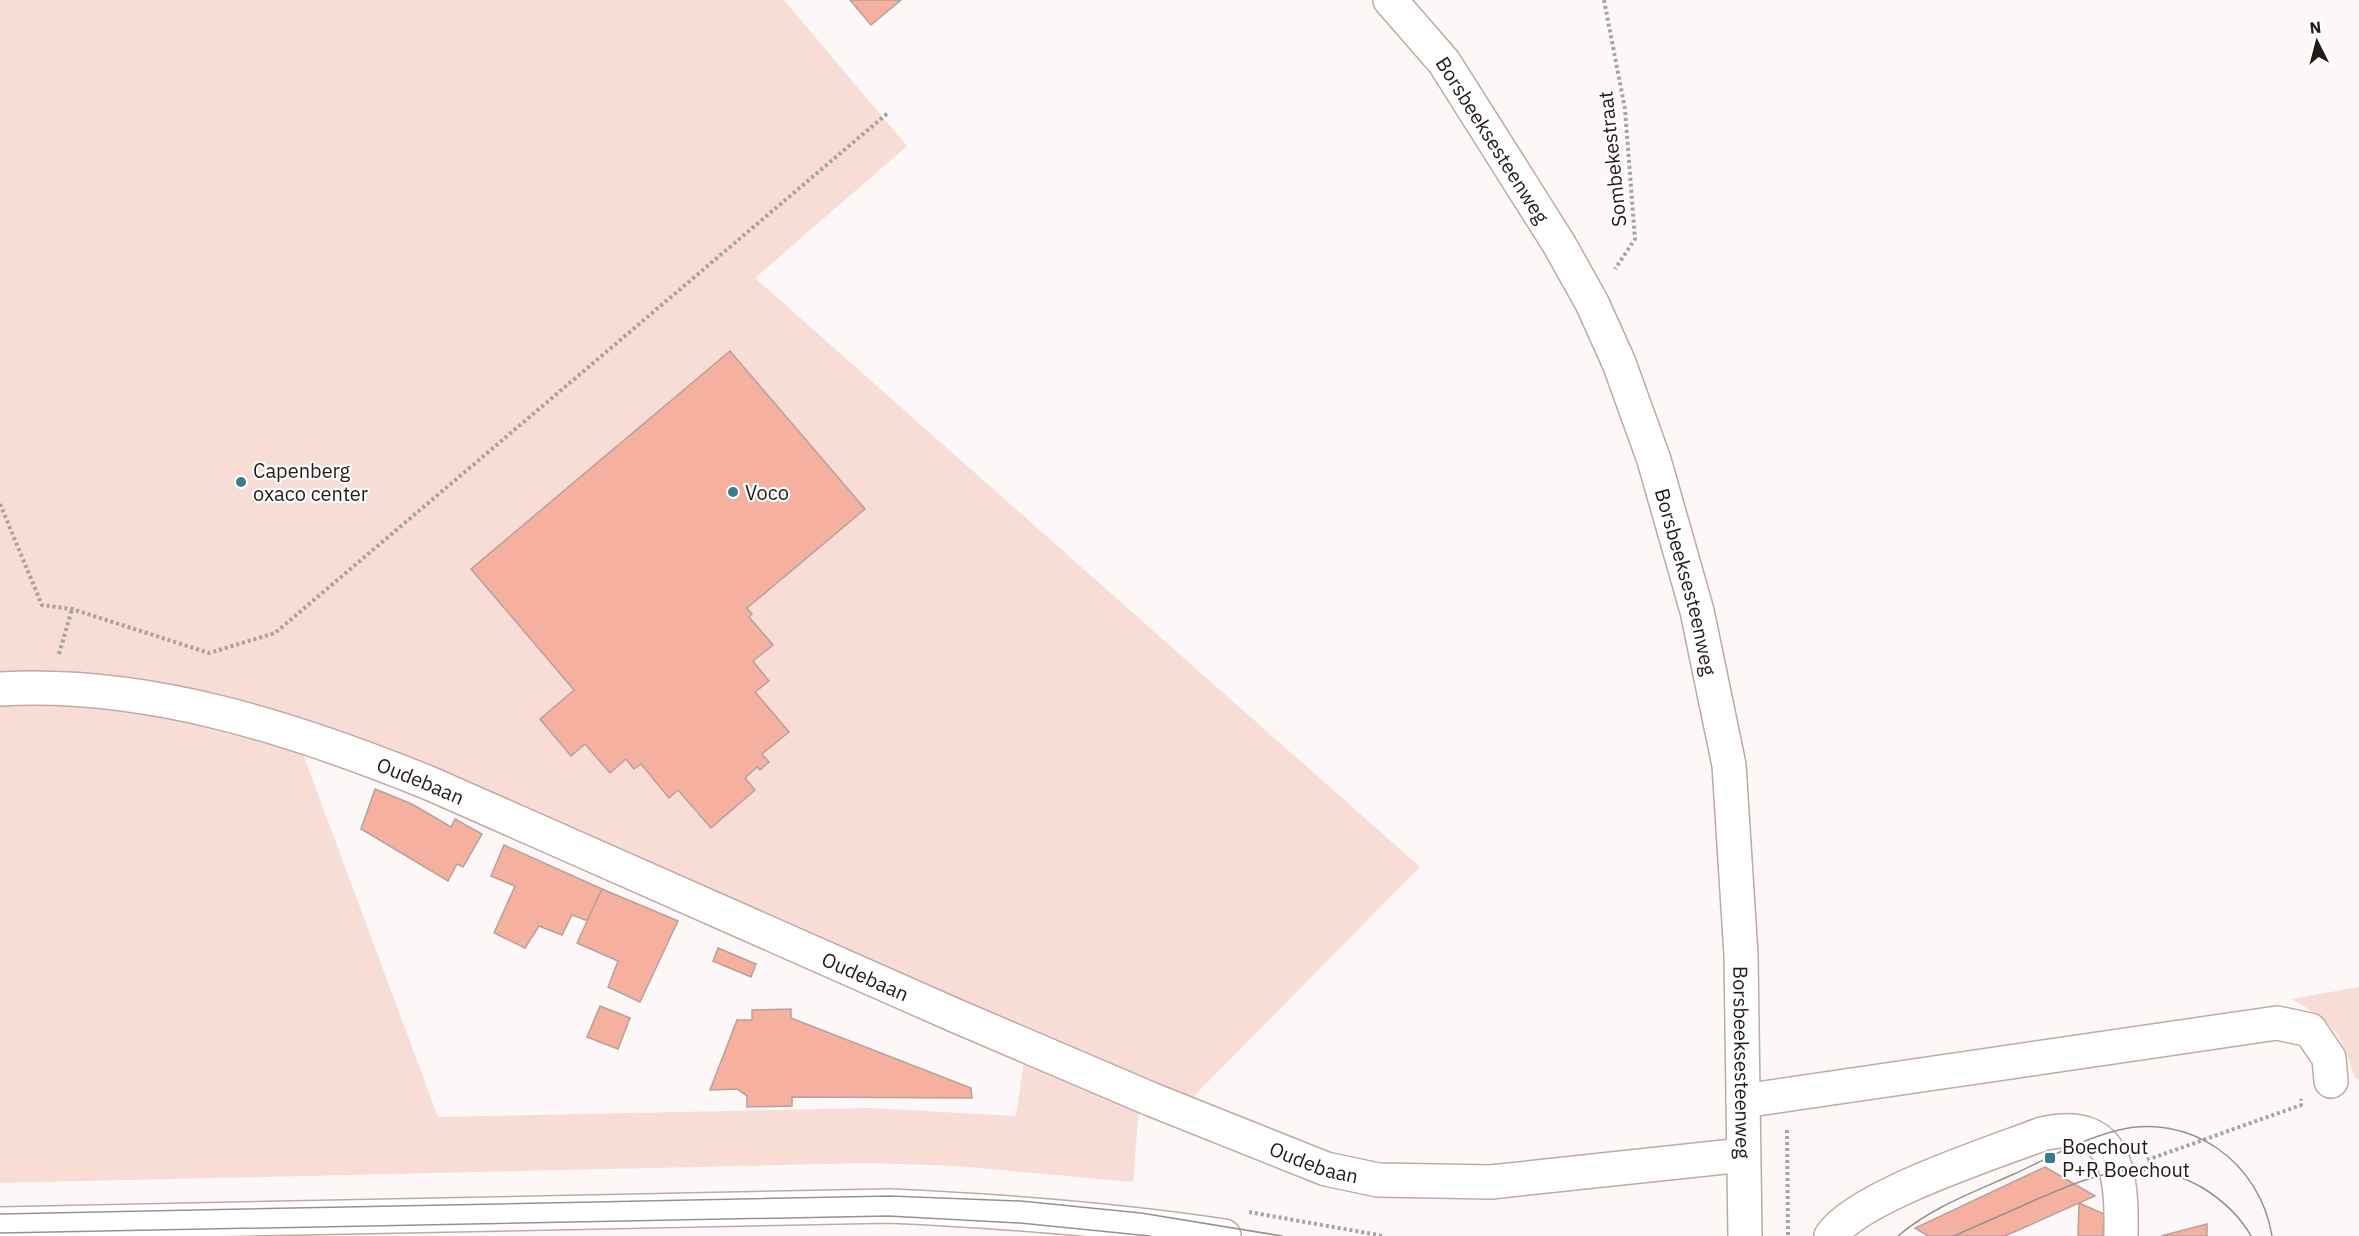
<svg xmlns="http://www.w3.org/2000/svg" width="2359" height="1236" font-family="'IBM Plex Sans',sans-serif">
<rect width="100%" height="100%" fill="#fdf8f7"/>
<g fill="#f7ddd6" fill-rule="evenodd">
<path d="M0,0H784L907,146L755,278L1420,867L1196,1094L1184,1113L1140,1095L1133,1182L956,1166L869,1163L0,1183ZM296,735L1026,1046L1016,1116L870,1108L438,1117Z"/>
<path d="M2359,987V1080L2355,1078C2341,1032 2333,1022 2291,999Z"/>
</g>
<g fill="#f5b09f" stroke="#b8a19b" stroke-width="1.5">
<path d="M850,0H901L871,25Z"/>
<path d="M730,351L865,509L747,608L752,614L749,617L773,645L753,661L769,681L755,692L789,732L762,754L769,762L760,770L757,767L745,778L755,790L711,828L678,790L669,798L641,764L634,769L626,759L610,773L585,744L571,756L540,719L574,690L471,569Z"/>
<path d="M375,789L412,804L451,827L455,819L482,834L463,867L457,864L448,881L361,829Z"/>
<path d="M504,845L602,889L588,921L572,915L562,935L539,926L525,948L494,933L515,886L491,876Z"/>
<path d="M602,889L678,921L640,1002L608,987L618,961L577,943Z"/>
<path d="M718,948L756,964L751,977L713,961Z"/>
<path d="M600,1006L630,1018L618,1049L587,1037Z"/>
<path d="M791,1009V1018L971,1088L972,1098L792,1097V1106L747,1107V1096L737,1089L710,1090L737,1020H752V1010Z"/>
<path d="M2045,1167L2095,1196L2005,1236H1928L1915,1228Z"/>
<path d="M2079,1203L2104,1214L2103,1236H2078Z"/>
<path d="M2207,1224V1236H2161Z"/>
</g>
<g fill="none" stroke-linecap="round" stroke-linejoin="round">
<g stroke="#c0a9a3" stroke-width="36">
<g id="minor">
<path id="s1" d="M1390,0L1444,62L1559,244L1592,303L1619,363L1654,460L1697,611L1729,765L1741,955L1745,1236"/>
<path id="s2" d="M0,689C148,681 293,728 429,783L954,1015L1153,1100L1326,1169L1378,1180L1491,1182L1743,1155"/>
<path d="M1743,1101L2277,1023L2310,1030L2329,1058L2331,1081"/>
<path d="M0,1224L889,1206C1001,1211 1112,1219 1224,1236"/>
<path d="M1831,1236C1858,1196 1993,1153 2042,1134C2119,1116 2122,1177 2121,1236"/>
</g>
</g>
<g stroke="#a8a2a0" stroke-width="4" stroke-dasharray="3 3" stroke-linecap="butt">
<path d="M1604,0L1625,109L1635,239L1615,269"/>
<path d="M0,504L42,605L72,609L209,653L275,633L889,112"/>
<path d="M59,654L72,609"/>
<path d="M1787,1130L1788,1236"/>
<path d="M2147,1160L2301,1105V1099"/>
<path d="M1249,1212L1384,1236"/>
</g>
<use href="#minor" stroke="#fff" stroke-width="33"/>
<g stroke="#97908f" stroke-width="1.5">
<path d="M0,1214L890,1196L1021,1201L1141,1213L1282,1236"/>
<path d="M0,1233L888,1216L1020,1223L1150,1236"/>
<path d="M1898,1236C1932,1207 1974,1192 2014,1174C2047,1159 2080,1140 2115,1131C2190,1111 2260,1162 2272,1236"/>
<path d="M1954,1236C1980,1224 2007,1213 2033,1201C2090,1176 2143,1153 2203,1188C2222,1200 2240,1216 2251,1236"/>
</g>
</g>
<g fill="#397d8c" stroke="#fff" stroke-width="2">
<circle cx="241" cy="482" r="6"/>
<circle cx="733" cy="492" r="6"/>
<rect x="2044" y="1152" width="12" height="12" rx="3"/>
</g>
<g text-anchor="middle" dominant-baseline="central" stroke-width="4.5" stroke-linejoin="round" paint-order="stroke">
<g font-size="20" fill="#241b19" stroke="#fff">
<text stroke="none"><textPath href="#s1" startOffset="174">Borsbeeksesteenweg</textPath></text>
<text transform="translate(1612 159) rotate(-96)">Sombekestraat</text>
<text stroke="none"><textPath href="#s1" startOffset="660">Borsbeeksesteenweg</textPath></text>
<text stroke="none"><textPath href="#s2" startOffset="434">Oudebaan</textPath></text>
<text stroke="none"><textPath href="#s2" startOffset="920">Oudebaan</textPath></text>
<text stroke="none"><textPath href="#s1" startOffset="1146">Borsbeeksesteenweg</textPath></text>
<text stroke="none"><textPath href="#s2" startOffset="1406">Oudebaan</textPath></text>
</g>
<g font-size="20" fill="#241b19" stroke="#fff" text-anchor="start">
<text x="253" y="470">Capenberg<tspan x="253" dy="23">oxaco center</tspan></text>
<text x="745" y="492">Voco</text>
<text x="2062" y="1146">Boechout<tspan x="2062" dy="23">P+R Boechout</tspan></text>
</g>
</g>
<g transform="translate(2317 42) rotate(354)" stroke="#ffffff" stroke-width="4.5" paint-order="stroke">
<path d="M0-4.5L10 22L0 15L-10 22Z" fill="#241b19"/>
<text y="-9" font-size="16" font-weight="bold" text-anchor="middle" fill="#241b19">N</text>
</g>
</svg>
